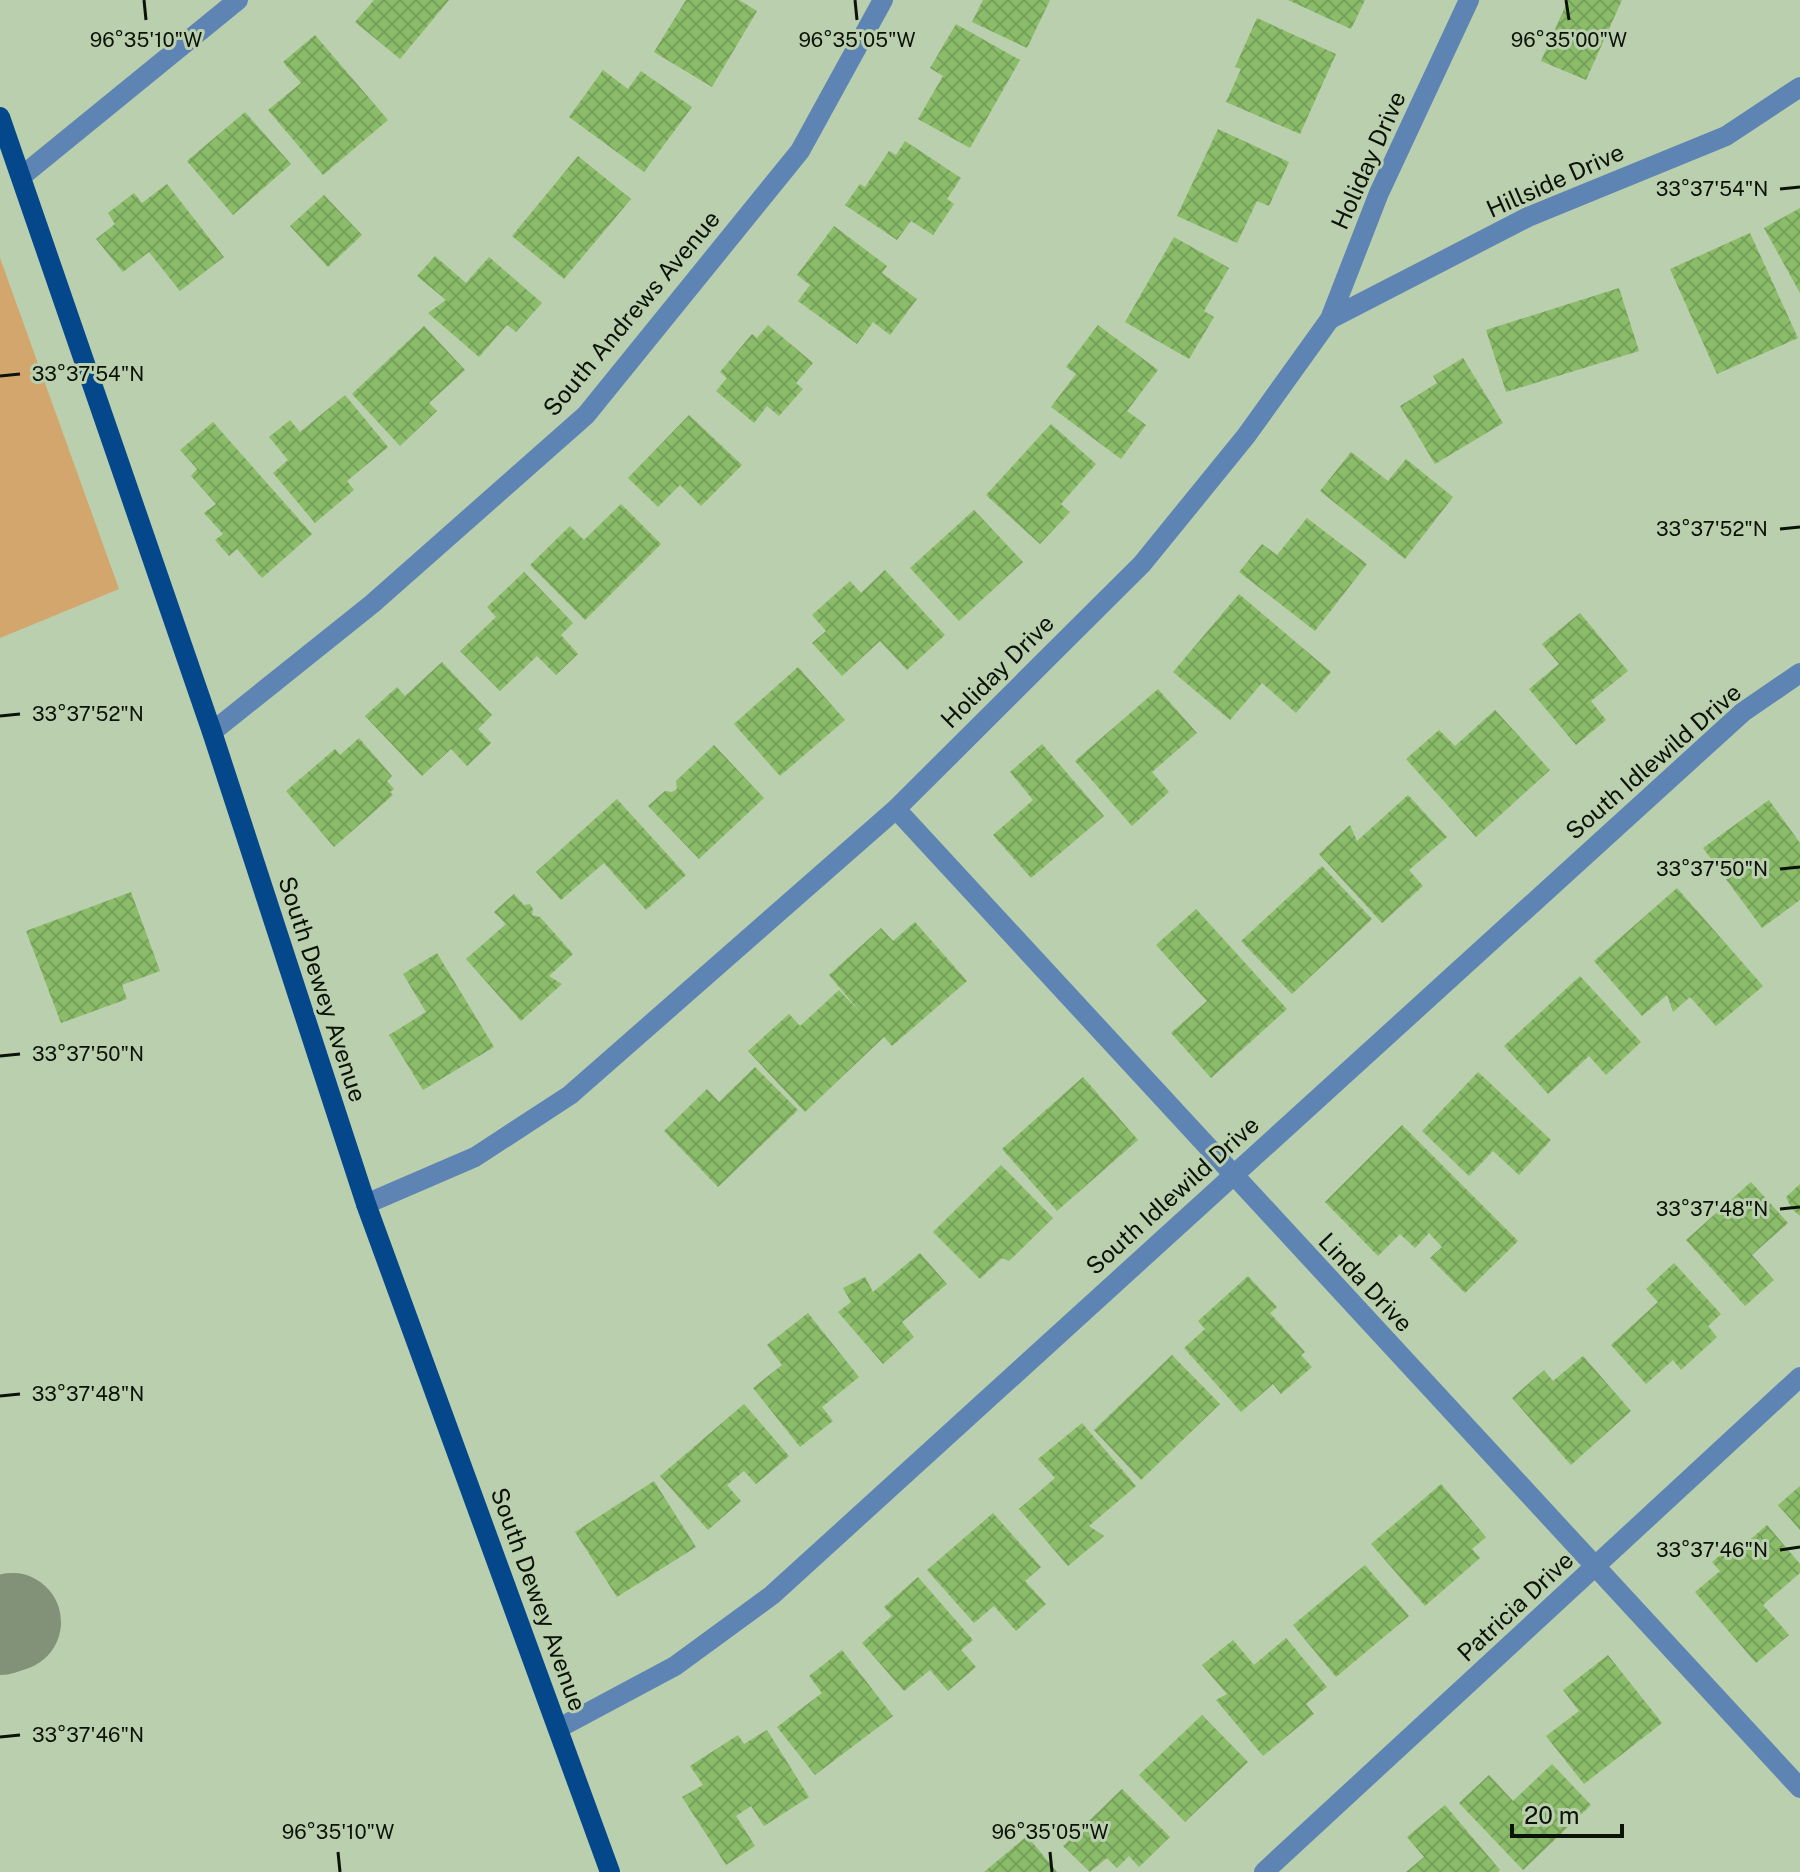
<svg xmlns="http://www.w3.org/2000/svg" width="1800" height="1872" font-family="'Public Sans',sans-serif">
<defs>
<pattern id="building-cross-hatch" width="8" height="8" patternUnits="userSpaceOnUse" patternTransform="scale(2)"><rect width="8" height="8" fill="#8abc69"/><path d="M0 0l8 8M0 8l8-8" fill="none" stroke="#76a15a"/></pattern>
</defs>
<rect width="100%" height="100%" fill="#bacfae"/>
<path fill="#d2a66c" d="M0,258L119,589L0,638Z"/>
<g fill="none" stroke-linecap="round" stroke-linejoin="round">
<path stroke="#819278" stroke-width="98" d="M0,1626L12,1622"/>
</g>
<g fill="url(#building-cross-hatch)">
<path d="M374,0H449L400,59L355,22Z"/>
<path d="M686,0H739L757,11L712,87L654,52Z"/>
<path d="M983,0H1050L1027,48L972,22Z"/>
<path d="M1288,0H1365L1351,29Z"/>
<path d="M1568,0H1622L1586,80L1541,61Z"/>
<path d="M1257,18L1336,54L1300,134L1226,102L1241,69L1235,67Z"/>
<path d="M956,24L1020,60L970,148L918,119L943,76L930,68Z"/>
<path d="M315,35L388,120L323,175L268,110L301,83L283,62Z"/>
<path d="M603,70L628,89L641,71L692,107L644,172L569,117Z"/>
<path d="M245,112L291,164L233,215L187,161Z"/>
<path d="M1218,129L1289,162L1269,206L1257,201L1237,243L1177,216Z"/>
<path d="M905,141L961,178L947,199L954,204L933,235L911,221L897,240L845,205L860,184L865,187L889,151L896,155Z"/>
<path d="M578,156L631,199L564,279L512,236Z"/>
<path d="M167,184L224,257L180,291L149,252L123,272L96,239L115,224L108,213L134,193L142,203Z"/>
<path d="M324,195L362,235L328,267L290,226Z"/>
<path d="M1800,208V293L1764,228Z"/>
<path d="M834,226L887,266L882,273L917,299L890,335L873,322L857,344L798,301L810,285L797,275Z"/>
<path d="M1750,233L1798,338L1717,374L1670,269Z"/>
<path d="M1174,237L1229,268L1204,311L1214,317L1189,359L1125,322Z"/>
<path d="M435,256L466,283L489,257L542,303L516,332L507,325L479,357L428,313L446,300L417,276Z"/>
<path d="M1619,288L1639,351L1506,392L1486,330Z"/>
<path d="M768,325L813,363L796,383L803,389L779,416L767,406L754,423L716,391L727,378L720,372L752,334L757,338Z"/>
<path d="M1098,325L1158,370L1127,411L1146,425L1121,459L1051,407L1076,374L1066,367Z"/>
<path d="M424,326L465,370L429,403L437,411L400,446L352,394Z"/>
<path d="M1463,358L1503,423L1435,464L1400,406L1437,383L1433,376Z"/>
<path d="M345,395L388,447L347,481L354,490L315,523L273,473L288,460L269,437L290,420L300,432Z"/>
<path d="M689,415L742,465L701,506L680,485L658,507L628,478Z"/>
<path d="M213,422L312,534L262,578L237,549L229,556L215,540L223,534L204,513L216,504L191,476L197,469L180,450Z"/>
<path d="M1051,424L1096,464L1061,504L1070,512L1040,544L986,495Z"/>
<path d="M1351,452L1388,481L1406,459L1453,497L1405,559L1320,491Z"/>
<path d="M621,504L661,544L585,620L530,565L570,526L584,540Z"/>
<path d="M974,510L1023,562L959,621L910,568Z"/>
<path d="M1307,518L1367,564L1315,631L1239,572L1262,544L1277,555Z"/>
<path d="M885,570L945,635L907,670L880,641L842,676L812,643L826,631L812,615L850,581L861,593Z"/>
<path d="M524,572L573,623L561,635L578,654L556,675L537,656L500,691L460,651L496,617L487,607Z"/>
<path d="M1239,594L1331,672L1296,713L1262,683L1230,720L1173,672Z"/>
<path d="M1580,613L1628,671L1591,701L1606,720L1576,745L1529,689L1559,664L1542,644Z"/>
<path d="M442,662L492,715L478,729L491,743L467,766L451,749L422,776L365,716L397,687L405,696Z"/>
<path d="M798,667L845,720L780,776L734,724Z"/>
<path d="M1158,689L1197,733L1152,772L1169,792L1132,826L1075,761Z"/>
<path d="M1495,710L1550,770L1476,837L1406,759L1439,730L1455,746Z"/>
<path d="M359,738L392,776L387,781L394,789L390,792L393,795L334,847L286,791L335,749L340,755Z"/>
<path d="M1042,744L1104,816L1031,878L993,835L1033,800L1010,772Z"/>
<path d="M714,745L764,798L699,859L648,806L665,791L672,792L677,789L676,781Z"/>
<path d="M1408,795L1447,837L1409,870L1423,886L1382,923L1319,854L1350,825L1357,841Z"/>
<path d="M617,799L686,875L646,910L604,863L561,900L536,872Z"/>
<path d="M1769,800L1800,843V900L1762,928L1703,848Z"/>
<path d="M1322,866L1372,919L1292,994L1241,941Z"/>
<path d="M1677,888L1763,986L1716,1026L1690,997L1673,1012L1667,995L1642,1016L1594,961Z"/>
<path d="M131,892L160,971L122,985L127,999L61,1023L26,931Z"/>
<path d="M514,894L524,905L530,904L533,909L532,915L540,917L573,954L549,976L562,984L521,1021L466,959L506,924L494,912Z"/>
<path d="M1196,909L1287,1009L1211,1078L1171,1033L1207,1001L1156,945Z"/>
<path d="M915,922L967,981L892,1046L884,1037L805,1112L748,1051L789,1014L800,1026L839,990L861,1013L829,975L881,928L893,941Z"/>
<path d="M437,953L494,1047L423,1090L389,1035L426,1012L403,974Z"/>
<path d="M1580,976L1641,1042L1606,1075L1589,1056L1548,1094L1504,1046Z"/>
<path d="M755,1067L798,1110L718,1187L664,1131L707,1089L719,1102Z"/>
<path d="M1478,1072L1551,1140L1519,1175L1493,1151L1469,1176L1422,1131Z"/>
<path d="M1083,1077L1138,1140L1057,1211L1002,1149Z"/>
<path d="M1402,1125L1518,1241L1465,1293L1430,1258L1442,1247L1429,1233L1415,1248L1400,1234L1378,1256L1325,1202Z"/>
<path d="M1001,1165L1053,1218L1009,1261L1002,1258L980,1279L933,1232Z"/>
<path d="M1751,1182L1788,1223L1752,1255L1774,1280L1745,1306L1686,1240Z"/>
<path d="M1800,1184V1216L1792,1209L1786,1197Z"/>
<path d="M920,1253L947,1284L902,1322L914,1337L883,1364L838,1312L851,1302L843,1288L865,1277L873,1292Z"/>
<path d="M1674,1263L1721,1314L1708,1326L1717,1337L1681,1370L1673,1360L1646,1384L1611,1345L1658,1302L1646,1289Z"/>
<path d="M1248,1276L1277,1307L1270,1313L1305,1352L1301,1355L1312,1367L1281,1394L1273,1384L1241,1412L1184,1348L1205,1329L1198,1321Z"/>
<path d="M808,1313L859,1377L822,1407L833,1421L800,1447L753,1388L782,1365L767,1345Z"/>
<path d="M1172,1355L1220,1404L1141,1480L1094,1430Z"/>
<path d="M1583,1356L1631,1411L1571,1465L1512,1398L1544,1370L1553,1381Z"/>
<path d="M744,1404L789,1456L756,1484L744,1471L727,1485L741,1501L708,1530L660,1476Z"/>
<path d="M1082,1423L1136,1486L1089,1526L1104,1536L1068,1566L1019,1509L1055,1478L1038,1459Z"/>
<path d="M654,1481L696,1547L617,1597L575,1532Z"/>
<path d="M1441,1484L1486,1537L1472,1549L1480,1558L1425,1606L1371,1544Z"/>
<path d="M1800,1486V1530L1778,1505Z"/>
<path d="M993,1513L1041,1567L1025,1581L1046,1604L1016,1631L994,1606L974,1623L927,1570Z"/>
<path d="M1767,1525L1800,1564V1573L1763,1605L1789,1635L1756,1663L1695,1592L1720,1571L1712,1562L1737,1541L1745,1544Z"/>
<path d="M1365,1565L1409,1616L1336,1677L1293,1625Z"/>
<path d="M918,1577L973,1640L961,1650L976,1667L948,1691L930,1670L904,1691L862,1643L892,1616L884,1607Z"/>
<path d="M1286,1638L1327,1687L1306,1704L1314,1714L1263,1756L1216,1700L1227,1694L1202,1665L1233,1640L1254,1665Z"/>
<path d="M842,1650L893,1716L815,1775L777,1727L822,1693L809,1676Z"/>
<path d="M1608,1655L1662,1723L1584,1784L1546,1736L1579,1711L1563,1690Z"/>
<path d="M1202,1715L1248,1762L1185,1822L1139,1775Z"/>
<path d="M767,1730L809,1797L764,1826L751,1806L736,1816L755,1846L726,1865L682,1797L703,1785L690,1766L738,1735L744,1744Z"/>
<path d="M1552,1764L1591,1805L1523,1870L1459,1803L1489,1775L1513,1801Z"/>
<path d="M1122,1789L1170,1837L1139,1867L1129,1856L1117,1868L1107,1858L1090,1872L1063,1846Z"/>
<path d="M1445,1805L1500,1870L1498,1872H1406L1424,1857L1407,1837Z"/>
<path d="M1027,1836L1057,1872H984Z"/>
</g>
<g fill="none" stroke-linecap="round" stroke-linejoin="round">
<g stroke="#5e84b3" stroke-width="20">
<path d="M22,176L238,0"/>
<path d="M1330,319L1528,217L1726,136L1800,87"/>
<path d="M212,732L372,604L586,415L800,151L883,0"/>
<path d="M896,809L1800,1788"/>
<path d="M366,1204L475,1157L570,1095L896,809L1142,564L1246,436L1330,319L1379,193L1469,0"/>
<path d="M559,1728L675,1666L772,1595L1743,712L1800,673"/>
<path d="M1264,1872L1800,1377"/>
</g>
<path stroke="#04488b" stroke-width="20" d="M0,117L212,732L366,1204L610,1872"/>
</g>
<path fill="none" stroke="#0b1207" stroke-width="3" d="M144,0L146,20M855,0L857,20M1566,0L1569,20M1780,189L1800,187M0,376L20,374M1780,529L1800,527M0,716L20,714M1780,869L1800,867M0,1056L20,1054M1780,1209L1800,1207M0,1396L20,1394M1780,1550L1800,1547M0,1737L20,1735M338,1852L340,1872M1050,1852L1052,1872"/>
<g text-anchor="middle" dominant-baseline="central" stroke-width="6" stroke-linejoin="round" paint-order="stroke">
<g font-size="24" fill="#0b1207" stroke="#bacfae">
<text transform="translate(1368 160) rotate(-66)">Holiday Drive</text>
<text transform="translate(1555 180) rotate(-24)">Hillside Drive</text>
<text transform="translate(631 313) rotate(-50)">South Andrews Avenue</text>
<text transform="translate(997 671) rotate(-45)">Holiday Drive</text>
<text transform="translate(1653 761) rotate(-41)">South Idlewild Drive</text>
<text transform="translate(323 989) rotate(72)">South Dewey Avenue</text>
<text transform="translate(1172 1195) rotate(-42)">South Idlewild Drive</text>
<text transform="translate(1366 1282) rotate(47)">Linda Drive</text>
<text transform="translate(539 1599) rotate(70)">South Dewey Avenue</text>
<text transform="translate(1515 1606) rotate(-43)">Patricia Drive</text>
</g>
</g>
<g font-size="20" text-anchor="middle" fill="#0b1207" stroke="#bacfae" stroke-width="6" stroke-linejoin="round" paint-order="stroke">
<text x="146" y="47">96°35'10"W</text>
<text x="857" y="47">96°35'05"W</text>
<text x="1569" y="47">96°35'00"W</text>
<text x="1712" y="196">33°37'54"N</text>
<text x="88" y="381">33°37'54"N</text>
<text x="1712" y="536">33°37'52"N</text>
<text x="88" y="721">33°37'52"N</text>
<text x="1712" y="876">33°37'50"N</text>
<text x="88" y="1061">33°37'50"N</text>
<text x="1712" y="1216">33°37'48"N</text>
<text x="88" y="1401">33°37'48"N</text>
<text x="1712" y="1557">33°37'46"N</text>
<text x="88" y="1742">33°37'46"N</text>
<text x="338" y="1839">96°35'10"W</text>
<text x="1050" y="1839">96°35'05"W</text>
</g>
<path d="M1512 1824v12h110v-12" fill="none" stroke="#0b1207" stroke-width="4"/>
<text x="1524" y="1824" font-size="24" fill="#0b1207" stroke="#bacfae" stroke-width="6" paint-order="stroke">20 m</text>
</svg>
